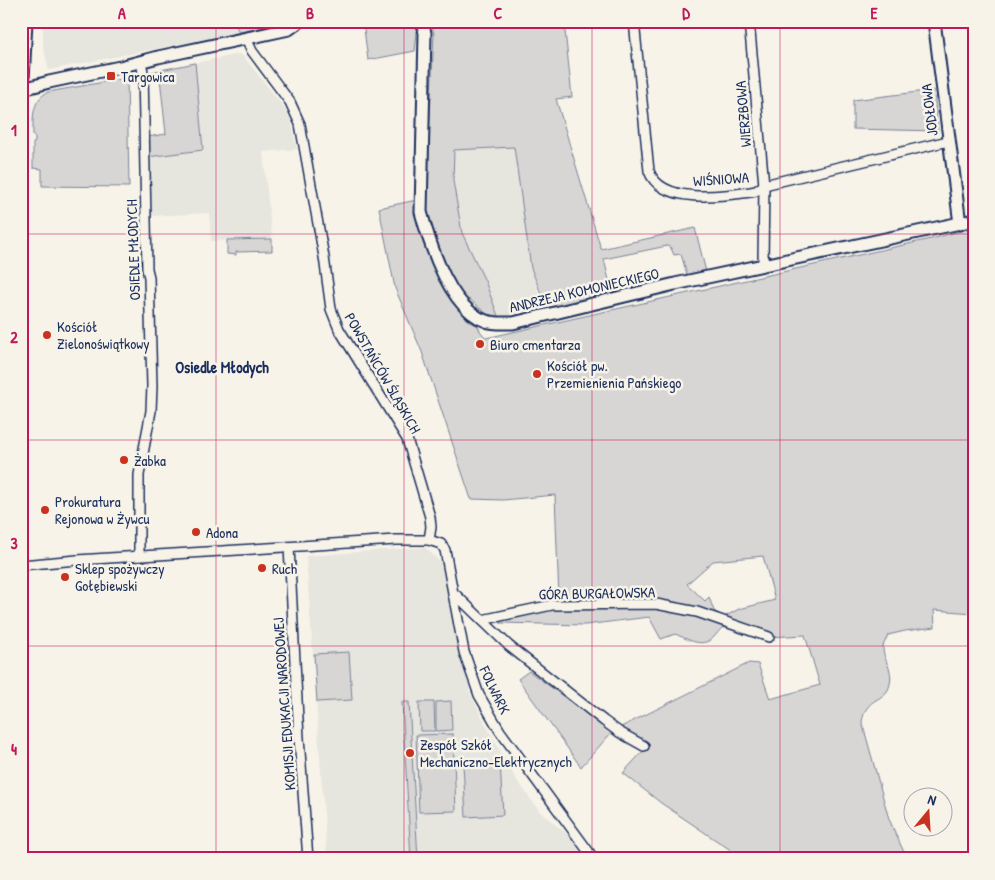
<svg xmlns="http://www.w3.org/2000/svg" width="995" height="880" font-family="'Patrick Hand',sans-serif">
<rect width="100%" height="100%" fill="#f7f3e8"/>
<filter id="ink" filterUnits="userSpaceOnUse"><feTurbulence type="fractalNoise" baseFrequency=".02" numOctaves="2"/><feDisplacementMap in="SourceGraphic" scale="10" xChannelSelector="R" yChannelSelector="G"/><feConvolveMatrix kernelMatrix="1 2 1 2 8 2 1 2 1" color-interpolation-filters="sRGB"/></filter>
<g filter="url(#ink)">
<g fill="#e6e5de">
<path d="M43,21H236L237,28L239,32L49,70L43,45Z"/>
<path d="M240,54L244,57L285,109L291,120L297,149L263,152L272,239L211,241L209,213L151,216L147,157L203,150L195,63Z"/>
<path d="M514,147L531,267L544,312L512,319L498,316L485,281L462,233L453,181L454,150Z"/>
<path d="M425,547L443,565L470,693L487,727L516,779L540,812L572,838L585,859H327L306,556Z"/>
</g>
<g fill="#d7d6d4" stroke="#798299" fill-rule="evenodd">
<path d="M236,21H258L259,27H265L264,21H292C281,28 252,34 239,32L237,28Z"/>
<path d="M363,21H414L417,32L415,51L368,60Z"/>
<path d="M431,21H564L572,97L556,99L601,249L695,228L706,272L687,275L681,254L674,255L671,248L667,246L604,259L612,293L547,309L531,268L514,147L454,150L453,181L462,233L485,281L498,316L487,314L469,299L467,320L478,326L480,331L486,338L935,238L974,227V613L934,610L935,627L905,631L888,635C887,638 884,643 883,646C882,659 894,669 890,684C886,703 866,695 862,722L889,819L907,859H744L661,803L623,773L643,751L644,746L621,727L749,663L758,664L770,699L820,685L805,635L769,637L726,626C720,628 718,633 714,637C702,649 688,639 675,634L661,639L649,617L585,625L500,623L503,615L559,600L555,495L503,500L471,499L422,352L395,288L379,208L426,198L434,34ZM763,556L775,600L739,609L724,617L714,611L709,597L705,601L687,584L713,561Z"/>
<path d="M195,63L203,150L147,157V137L166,134L160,78L145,79L146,73Z"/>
<path d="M127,78L129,187L42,186V169L33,168V143L35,142V137L33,136C33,120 31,100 48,92Z"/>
<path d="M934,90L938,131L853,129V100Z"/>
<path d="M272,239V251L236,252V255L227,254V240Z"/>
<path d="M349,652L352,700L317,702L314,654Z"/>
<path d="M529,671L612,732L581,767L518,679Z"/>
<path d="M451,701L452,730L436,731V702Z"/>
<path d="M402,702H409L418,859H411Z"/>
<path d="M419,702H434L435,731H420Z"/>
<path d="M453,734L456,811L419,812L416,735Z"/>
<path d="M500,762L503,815L466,817L463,764Z"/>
</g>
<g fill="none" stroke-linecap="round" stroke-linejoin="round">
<g stroke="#1b2f5e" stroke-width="12">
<g id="minor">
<path d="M634,21L649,171C661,205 723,196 751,192L756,191L764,185L948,141"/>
<path d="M749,21L764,185L763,264"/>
<path d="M246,38L252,51L290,102L300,124L324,257L331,309L339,329L407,439L430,517L431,527L429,540"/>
<path d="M289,547L299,738L308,859"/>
<path d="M139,556V475L151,411L152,386L149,277L147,269L143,72L141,62"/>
<path d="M21,565L77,560L396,540H429L441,544L445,550L464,652L479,695L500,731L594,859"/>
<path d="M453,595H456L509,646L604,721L619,732L644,746"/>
<path d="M482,620L552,605L656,604L697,612L769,637"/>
</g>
</g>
<g stroke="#1b2f5e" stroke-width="15">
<g id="tertiary">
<path d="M422,21L425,33L421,212C430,245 450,309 486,321C494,324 504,323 513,323L675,284L974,220"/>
<path d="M934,21L960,224"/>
<path d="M23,89L49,82L120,67L158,57L289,29L300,21"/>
<path d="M21,120L26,21"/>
</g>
</g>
<use href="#minor" stroke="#f7f3e8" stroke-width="9"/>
<use href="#tertiary" stroke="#f7f3e8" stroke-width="11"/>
</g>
</g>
<path fill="none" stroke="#c2185b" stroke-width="1" stroke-opacity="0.55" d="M216,21V859M404,21V859M592,21V859M780,21V859M21,234H974M21,440H974M21,646H974"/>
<g fill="#c8321e" stroke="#f7f3e8" stroke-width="2">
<rect x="106" y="71" width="10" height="10" rx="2.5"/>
<circle cx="47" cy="335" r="5"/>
<circle cx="480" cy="344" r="5"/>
<circle cx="537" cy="374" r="5"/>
<circle cx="124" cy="460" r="5"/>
<circle cx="45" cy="510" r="5"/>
<circle cx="196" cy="532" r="5"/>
<circle cx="262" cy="568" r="5"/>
<circle cx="65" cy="577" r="5"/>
<circle cx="410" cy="753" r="5"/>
</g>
<g text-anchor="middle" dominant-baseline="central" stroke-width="5" stroke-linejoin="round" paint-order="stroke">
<g font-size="15" fill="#1b2f5e" stroke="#f7f3e8" text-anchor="start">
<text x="121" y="76">Targowica</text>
<text x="57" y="326">Kościół<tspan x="57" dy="17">Zielonoświątkowy</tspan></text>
<text x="490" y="344">Biuro cmentarza</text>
<text x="547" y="365">Kościół pw.<tspan x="547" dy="17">Przemienienia Pańskiego</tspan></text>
<text x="134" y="460">Żabka</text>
<text x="55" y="501">Prokuratura<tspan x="55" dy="17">Rejonowa w Żywcu</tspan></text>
<text x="206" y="532">Adona</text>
<text x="75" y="568">Sklep spożywczy<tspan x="75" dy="17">Gołębiewski</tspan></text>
<text x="272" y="568">Ruch</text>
<text x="420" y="744">Zespół Szkół<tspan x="420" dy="17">Mechaniczno-Elektrycznych</tspan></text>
</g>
<g font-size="15" fill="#1b2f5e" stroke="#f7f3e8">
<text transform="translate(929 110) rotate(-97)">JODŁOWA</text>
<text transform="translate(743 114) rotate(-95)">WIERZBOWA</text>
<text transform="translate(721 179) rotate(-4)">WIŚNIOWA</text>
<text transform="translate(133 250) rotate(-92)">OSIEDLE MŁODYCH</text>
<text transform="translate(584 290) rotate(-13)">ANDRZEJA KOMONIECKIEGO</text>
<text transform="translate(383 373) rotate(60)">POWSTAŃCÓW ŚLĄSKICH</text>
<text transform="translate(597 593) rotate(-1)">GÓRA BURGAŁOWSKA</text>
<text transform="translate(495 690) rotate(64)">FOLWARK</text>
<text transform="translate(284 704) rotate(-94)">KOMISJI EDUKACJI NARODOWEJ</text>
</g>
<g font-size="16" font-weight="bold" fill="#1b2f5e" stroke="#f7f3e8">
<text x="222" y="367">Osiedle Młodych</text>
</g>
</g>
<rect width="995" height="880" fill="none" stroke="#f7f3e8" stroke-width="55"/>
<g transform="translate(928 812) rotate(18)"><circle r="24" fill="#f7f3e8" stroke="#9fa5b1"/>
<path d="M0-4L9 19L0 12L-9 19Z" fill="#c8321e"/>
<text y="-8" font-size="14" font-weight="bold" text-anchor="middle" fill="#1b2f5e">N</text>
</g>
<rect x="28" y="28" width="940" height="824" fill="none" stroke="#c2185b" stroke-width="2"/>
<g font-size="16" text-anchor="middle" font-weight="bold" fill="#c2185b">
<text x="122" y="19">A</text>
<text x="310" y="19">B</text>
<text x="498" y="19">C</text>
<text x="686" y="19">D</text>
<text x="874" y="19">E</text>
<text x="14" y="136">1</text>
<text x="14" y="343">2</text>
<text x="14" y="549">3</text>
<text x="14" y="755">4</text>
</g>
</svg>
